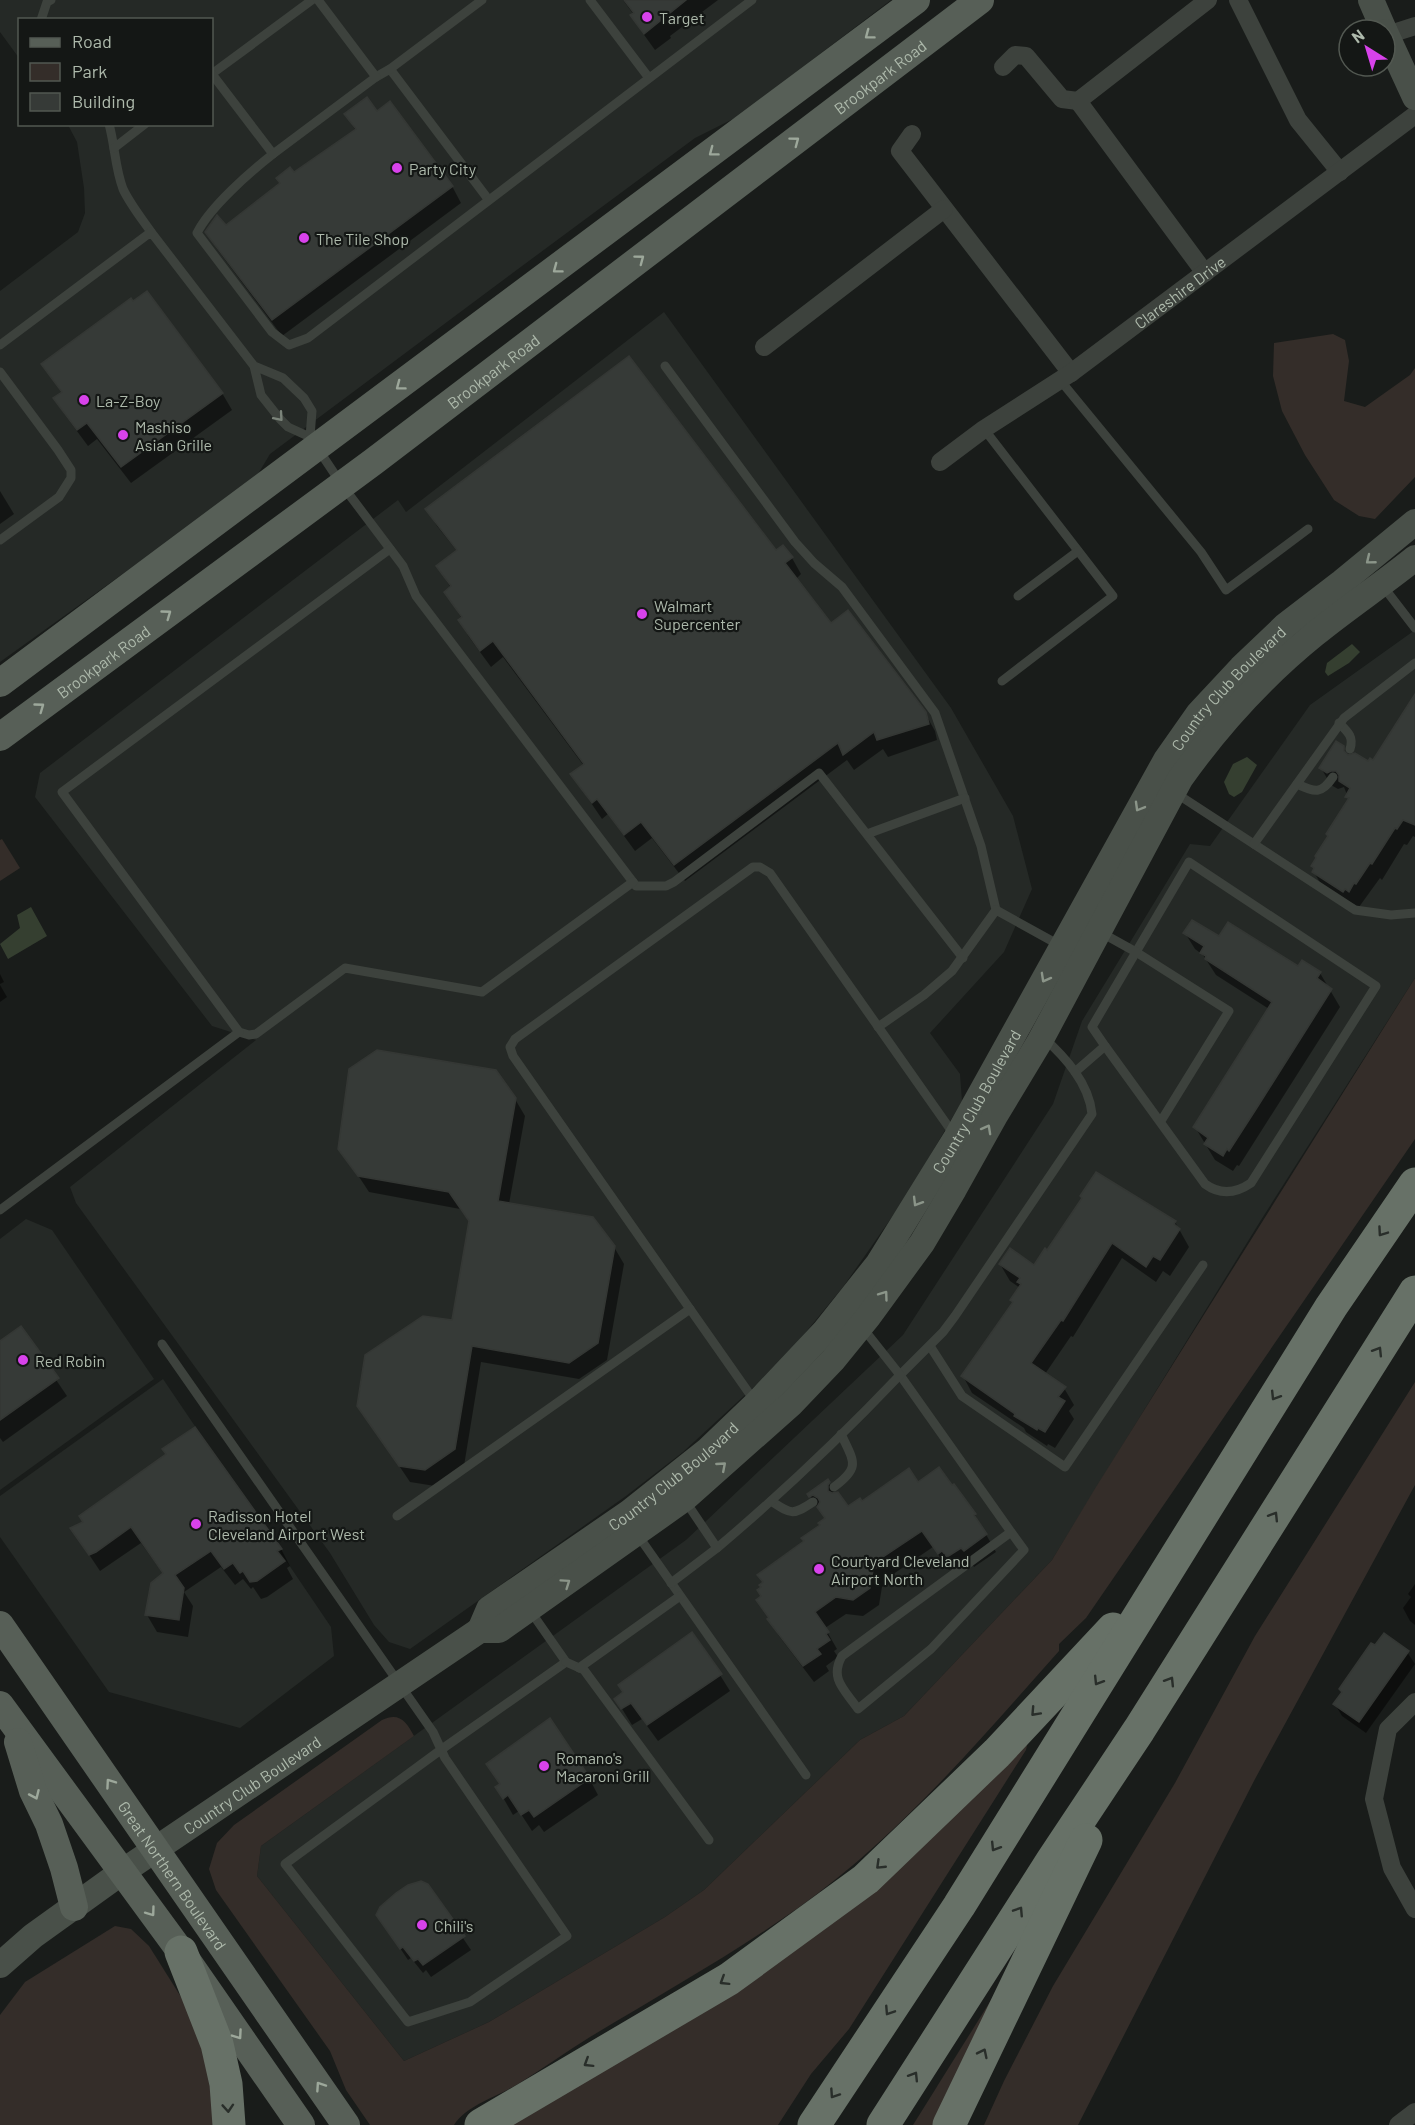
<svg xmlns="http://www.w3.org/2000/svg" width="1415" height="2125" font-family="Barlow,sans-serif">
<rect width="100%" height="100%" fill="#191c1a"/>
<g fill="#252926">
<path d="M0,0H891L737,117L695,138L514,272L270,454L255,479L0,662V291L78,232L85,213L84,188L77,142L68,125L212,124V20H20L19,58L0,32Z"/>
<path d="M664,312L951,708L1013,816L1032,889L1004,952L930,1033L960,1074L962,1101L906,1197L843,1287L783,1360L683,1452L626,1496L410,1649L389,1642L374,1625L330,1553L76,1203L70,1187L256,1040L212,1026L35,797L40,773L398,500L406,512Z"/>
<path d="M1415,630V978L1261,1220L1052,1560L904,1716L860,1740L704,1890L665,1917L489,2022L404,2061L257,1876L261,1846L686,1540L903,1335L1053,1104L1082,1021L1190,844L1210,846L1310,705Z"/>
<path d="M26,1219L52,1230L154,1379L0,1490V1239Z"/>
<path d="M163,1379L331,1627L334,1656L240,1728L109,1692L0,1537V1496Z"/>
</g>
<g fill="#342d29">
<path d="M1333,334L1345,340L1349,361L1344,401L1365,407L1410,375L1415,368V477L1375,519L1359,516L1334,500L1305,455L1282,411L1273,376L1274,343Z"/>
<path d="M2,839L20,868L0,881V840Z"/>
<path d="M1415,978V1139L1086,1618L1059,1644V1651C977,1743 899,1836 798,1908C731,1955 660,1995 590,2037C566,2052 542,2069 518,2084C497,2097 467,2105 454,2125H370L346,2090L330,2051L216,1890L209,1869L217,1843L234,1825L382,1720C399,1712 406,1721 414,1736L261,1846L257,1876L404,2061L489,2022L665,1917L704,1890L860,1740L904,1716L1052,1560L1096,1487Z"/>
<path d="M1415,1382V1485L1255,1779L1078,2125H984L1004,2081L1053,1986L1175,1783L1255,1636Z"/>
<path d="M1030,1732L1026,1750L849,2029L811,2074L778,2125H501L646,2041Z"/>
<path d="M115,1926L131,1929L149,1946L198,2024L223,2125H0V2015L25,1982Z"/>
<path d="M1006,1976L936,2125H913Z"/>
</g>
<g fill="#353f30">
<path d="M1352,644L1360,652L1349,663L1328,676L1325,672L1327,663Z"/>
<path d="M1247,757L1257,765L1242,792L1234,797L1229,794L1224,782L1233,764Z"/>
<path d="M31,907L47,936L8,959L0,944L20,928L17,915Z"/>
</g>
<g fill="#0007">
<path d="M623,0H718L670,36L671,38L655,50L642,32L632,16L634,15Z"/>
<path d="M377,113L452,186L461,203L282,336L217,249L207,232L226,227L294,174L356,131L346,115Z"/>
<path d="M43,364L222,393L232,410L131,483L97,439L88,446L65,415L55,399L62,393Z"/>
<path d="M0,491L14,514L0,524Z"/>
<path d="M427,509L776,552L792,558L801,574L796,579L831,625L925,713L935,731L937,740L888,757L883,749L854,770L847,760L685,881L652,838L635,851L608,814L602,819L572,775L584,766L503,657L491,667L469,637L460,621L462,619L446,592L451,588L437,566L457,551L437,526Z"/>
<path d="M1415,693V837L1413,836L1407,845L1404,844L1382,880L1380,878L1359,907L1323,888L1314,872L1349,800L1344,787L1338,789L1331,785L1321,768L1343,747L1348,757L1373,763Z"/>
<path d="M1185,933L1219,938L1298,968L1320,973L1340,1007L1239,1166L1237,1165L1233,1171L1215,1160L1195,1127L1269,1009L1216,975L1203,955L1195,949Z"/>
<path d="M0,974L4,982L0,984Z"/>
<path d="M0,985L7,997L0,1002Z"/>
<path d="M515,1099L525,1116L509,1204L614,1247L624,1264L607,1360L579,1379L481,1362L464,1466L435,1486L410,1482L359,1406L454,1321L470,1223L460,1209L369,1192L340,1148Z"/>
<path d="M1175,1222L1189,1247L1170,1276L1163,1271L1156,1282L1122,1258L1073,1337L1071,1336L1045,1374L1064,1388L1074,1405L1069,1411L1074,1419L1055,1448L1048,1444L1047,1446L1026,1432L1024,1428L972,1393L963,1376L1014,1303L1020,1288L1010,1281L1000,1264L1035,1267Z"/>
<path d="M21,1328L67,1396L3,1442L0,1438V1343Z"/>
<path d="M827,1481L836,1494L848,1508L918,1484L952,1487L954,1486L975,1515L996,1552L974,1567L972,1564L958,1573L953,1567L949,1570L933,1547L886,1579L888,1582L882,1587L879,1605L863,1616L846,1614L825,1628L837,1649L834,1651L838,1657L826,1666L829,1671L814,1682L779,1636L758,1600L826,1520L809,1494Z"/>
<path d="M81,1517L281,1549L290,1566L287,1568L293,1579L267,1597L261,1599L253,1587L251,1589L243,1579L235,1585L221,1567L184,1592L193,1606L188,1637L157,1632L147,1615L164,1575L141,1543L100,1571L72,1529L85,1523Z"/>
<path d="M1415,1584V1625L1410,1621L1403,1608L1411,1597L1408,1594Z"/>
<path d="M1407,1652L1415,1664L1366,1733L1342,1716L1335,1704L1343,1693L1340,1689Z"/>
<path d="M720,1675L730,1691L658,1741L642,1719L632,1725L616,1699Z"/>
<path d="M488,1765L589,1778L598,1795L544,1832L539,1825L532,1831L519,1811L513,1815L497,1787L501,1785Z"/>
<path d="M427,1885L471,1950L431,1977L426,1970L423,1973L411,1958L408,1960L378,1915Z"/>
</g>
<g fill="#363a37" stroke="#343734" stroke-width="1.5">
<path d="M624,0H686L644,34L630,15L634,13Z"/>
<path d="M367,97L377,111L390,101L453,186L272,320L205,232L217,215L226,225L280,183L276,178L290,167L294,172L356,129L344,114Z"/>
<path d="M147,291L223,393L121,467L87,423L77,430L53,398L62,392L41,364L131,298L133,301Z"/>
<path d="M629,356L776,550L783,545L793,557L785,563L831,623L848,610L926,712L929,724L877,740L874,732L843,755L838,743L674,865L641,822L624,835L597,799L592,803L570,774L584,764L493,641L480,651L458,620L462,617L444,592L451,586L436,566L457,550L425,509Z"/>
<path d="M1415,694V825L1403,820L1397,829L1395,828L1372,864L1370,863L1356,884L1354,883L1349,892L1345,889L1343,892L1312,872L1314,868L1311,866L1316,858L1315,856L1328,836L1326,834L1349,798L1345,797L1350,788L1339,781V775L1336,771H1331L1327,773L1319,768L1336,741L1344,746V751L1348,755L1355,753L1368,761L1370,758L1373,760Z"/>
<path d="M1192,920L1219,936L1228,922L1298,966L1302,960L1321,972L1317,978L1332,989L1258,1106L1229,1151L1227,1149L1223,1156L1204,1144L1208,1138L1193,1127L1272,1002L1205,959L1206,956L1200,953L1204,946L1183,933Z"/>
<path d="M377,1050L496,1070L516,1098L498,1201L593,1217L615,1246L598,1343L569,1363L472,1346L455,1449L425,1470L399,1466L357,1406L365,1355L423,1316L452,1320L469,1221L449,1192L358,1176L338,1149L349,1069Z"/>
<path d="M1096,1172L1176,1221L1174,1224L1180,1229L1160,1260L1153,1256L1146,1267L1112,1243L1063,1321L1061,1320L1031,1363L1066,1387L1058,1397L1065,1401L1045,1432L1038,1428L1037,1430L1014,1416L1015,1414L961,1376L1013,1302L1010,1300L1021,1284L1017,1282L1020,1278L999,1264L1010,1248L1034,1265L1045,1248L1047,1250L1082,1198L1080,1196Z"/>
<path d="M21,1326L59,1378L0,1420V1341Z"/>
<path d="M195,1427L282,1549L277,1551L285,1561L257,1581L250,1582L243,1571L240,1573L233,1563L224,1569L211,1551L175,1575L184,1588L179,1620L145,1615L151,1583L163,1573L131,1527L96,1552L89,1555L70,1528L83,1522L79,1516L166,1454L162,1449Z"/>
<path d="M939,1467L952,1485L954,1484L976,1514L974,1515L987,1534L964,1551L961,1548L947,1557L942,1551L938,1554L922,1531L877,1561L880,1565L873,1570L870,1588L853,1600L836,1597L815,1612L829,1632L826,1634L830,1640L817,1649L821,1654L803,1666L767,1619L769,1618L756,1600L761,1596L757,1590L761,1587L759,1585L763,1582L757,1575L804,1541L801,1538L820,1525L818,1523L825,1518L817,1507L820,1502L818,1498L813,1495L809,1497L807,1494L828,1479L830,1482L828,1485V1491L832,1493L838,1492L848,1506L860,1498L862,1501L909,1468L918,1482Z"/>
<path d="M692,1632L722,1674L647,1725L631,1703L621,1709L614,1699L623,1692L618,1685Z"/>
<path d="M1384,1633L1409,1651L1359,1722L1333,1704L1342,1692L1339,1689L1348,1676L1371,1643L1375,1645Z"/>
<path d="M550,1718L590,1778L534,1817L529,1810L521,1815L508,1795L503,1799L495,1787L500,1784L486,1764Z"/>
<path d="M421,1881L428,1884L465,1936L423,1965L418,1959L414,1961L403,1947L400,1949L376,1915L380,1907L396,1893L408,1885Z"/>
</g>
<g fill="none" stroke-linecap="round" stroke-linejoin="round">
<g stroke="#3d423d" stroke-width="9">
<path d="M590,0L649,78"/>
<path d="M41,20L47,2L51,0"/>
<path d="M390,69L488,199"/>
<path d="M213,73L312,0"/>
<path d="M212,74L273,154C250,172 210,207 197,233L272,332L289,345L308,338L752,0"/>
<path d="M376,77L390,69L482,0"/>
<path d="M109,124C115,146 115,168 123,189C130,204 142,219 151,232"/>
<path d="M114,148L145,124"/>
<path d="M273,154L376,77L318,0"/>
<path d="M0,345L151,232L254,366L261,395L280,419L288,427L310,437L312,411L304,398L283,378L254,366"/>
<path d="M665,366L795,542L814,563L842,587L935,713L981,846L996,910"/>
<path d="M0,372L58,450L71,470V478L59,497L0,540"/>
<path d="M1060,380L1201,552L1226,590L1308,529"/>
<path d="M984,429L1113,596L1002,681"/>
<path d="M318,449L342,485L403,566L416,596L636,886H666L674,882L819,773L963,958"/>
<path d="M1382,585L1415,628"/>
<path d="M1018,596L1078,551"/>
<path d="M1339,723C1348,732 1354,737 1350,749"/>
<path d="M1297,784C1315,792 1321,795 1333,777"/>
<path d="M1174,792L1355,910L1391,915L1415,913"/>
<path d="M867,834L965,798"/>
<path d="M1254,844L1344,718L1415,663"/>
<path d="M878,1027L924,995L952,971L996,910L1061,946"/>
<path d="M239,1032L249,1035L256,1034L345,968L482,992L633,882"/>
<path d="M1105,1046L1205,1184C1220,1195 1235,1194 1251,1183L1376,986L1189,862L1136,952L1229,1011L1161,1121"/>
<path d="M1075,1072L1105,1046L1092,1027L1136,952L1100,932"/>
<path d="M0,1210L239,1032L62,792L390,549"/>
<path d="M690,1309L513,1056L510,1047L515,1039L753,867H760L770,873L955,1136"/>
<path d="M162,1344L433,1732L445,1758L567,1936L470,2002L408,2022L285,1864L442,1749L566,1662L529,1609"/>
<path d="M930,1346L962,1396L1065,1467L1203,1265"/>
<path d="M834,1487C861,1467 854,1462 841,1434"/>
<path d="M771,1501C791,1514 792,1516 813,1502"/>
<path d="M397,1516L690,1309L756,1403"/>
<path d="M1011,1532L1024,1550L931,1649L858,1709C845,1690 829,1679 842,1656L1011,1532L900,1375L943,1332L955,1316L1092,1114C1089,1083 1065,1057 1043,1037"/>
<path d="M637,1534L806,1775"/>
<path d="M717,1548C781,1494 842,1436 900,1375L862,1327"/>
<path d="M671,1583L717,1548L684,1499"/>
<path d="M566,1662L584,1670L709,1840"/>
<path d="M579,1668L680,1596"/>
</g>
<g stroke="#3d423d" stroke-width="18">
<path d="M1238,0L1298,120L1340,172"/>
<path d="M1387,35L1415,26"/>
<path d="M1003,67L1015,55L1026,56L1062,99L1078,101"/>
<path d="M912,134L900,151L1071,373"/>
<path d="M1205,273L1078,101L1208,0"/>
<path d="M764,347L944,209"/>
<path id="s1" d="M940,462L984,429L1071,373L1415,115"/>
<path d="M1415,1702L1388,1729L1374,1799L1392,1868L1415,1909"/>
<path d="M1398,2125L1415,2112"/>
</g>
<g stroke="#495049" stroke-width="26">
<path d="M1371,0L1384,30"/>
<path d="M1385,32L1415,97"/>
<path id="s2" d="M480,1630L489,1609L630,1512L708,1450L756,1404L824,1332L878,1264L956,1138L1166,760L1199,713L1241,668L1286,625L1342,582L1415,522"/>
<path id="s3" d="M0,1965L33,1936L122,1872L480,1630H499L684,1499L791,1404L833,1360L868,1317L922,1243L954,1189L996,1114L1040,1041L1180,779C1219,724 1263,676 1315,634C1348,607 1383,584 1415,558"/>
</g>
<g stroke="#575f57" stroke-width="28">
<path d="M0,683L916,0"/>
<path id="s4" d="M0,737L373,462L980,0"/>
<path id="s5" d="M0,1625L346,2125"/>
<path d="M0,1705L181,1952L301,2125"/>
<path d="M18,1742L33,1791L49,1824L64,1868L74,1907"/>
</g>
<g stroke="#677167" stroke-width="33">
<path d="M181,1952L217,2044L226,2084L229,2125"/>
<path d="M481,2125L729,1979L866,1879L997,1753L1113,1629"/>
<path d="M814,2125L959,1906L1331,1307L1415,1184"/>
<path d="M883,2125L1052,1861L1139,1730L1415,1292"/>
<path d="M949,2125L1086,1840"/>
</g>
</g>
<defs><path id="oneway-chevron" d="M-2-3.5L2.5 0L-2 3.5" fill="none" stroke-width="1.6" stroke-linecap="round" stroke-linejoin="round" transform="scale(1.5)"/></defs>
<g stroke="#9da89b">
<use href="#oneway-chevron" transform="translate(869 35) rotate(143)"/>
<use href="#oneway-chevron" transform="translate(795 141) rotate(-37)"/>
<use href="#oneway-chevron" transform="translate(713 152) rotate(143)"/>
<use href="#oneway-chevron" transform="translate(640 259) rotate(-37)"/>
<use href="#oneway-chevron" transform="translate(557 269) rotate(143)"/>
<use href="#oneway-chevron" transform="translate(400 386) rotate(143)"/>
<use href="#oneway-chevron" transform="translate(167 614) rotate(-36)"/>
<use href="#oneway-chevron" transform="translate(40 707) rotate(-36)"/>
<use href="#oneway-chevron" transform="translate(110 1783) rotate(-125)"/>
<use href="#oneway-chevron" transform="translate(35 1795) rotate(66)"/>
<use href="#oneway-chevron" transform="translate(151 1912) rotate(54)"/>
<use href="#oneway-chevron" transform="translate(238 2035) rotate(55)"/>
<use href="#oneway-chevron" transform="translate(320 2086) rotate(-124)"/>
</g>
<use stroke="#7b847a" href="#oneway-chevron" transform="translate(279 417) rotate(49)"/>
<g stroke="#8b9589">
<use href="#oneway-chevron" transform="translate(1370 560) rotate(141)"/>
<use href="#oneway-chevron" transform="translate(1139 807) rotate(120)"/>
<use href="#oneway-chevron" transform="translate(1045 978) rotate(119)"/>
<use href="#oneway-chevron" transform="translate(987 1129) rotate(-61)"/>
<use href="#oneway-chevron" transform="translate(917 1202) rotate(121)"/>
<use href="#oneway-chevron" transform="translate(884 1295) rotate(-54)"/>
<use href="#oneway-chevron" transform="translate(722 1466) rotate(-41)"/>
<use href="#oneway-chevron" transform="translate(566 1583) rotate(-35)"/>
</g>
<g stroke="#292e2a">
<use href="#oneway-chevron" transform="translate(1382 1232) rotate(125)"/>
<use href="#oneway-chevron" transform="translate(1378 1351) rotate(-58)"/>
<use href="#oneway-chevron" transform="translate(1275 1396) rotate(122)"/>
<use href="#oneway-chevron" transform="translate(1274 1516) rotate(-58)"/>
<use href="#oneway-chevron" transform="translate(1098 1681) rotate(122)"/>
<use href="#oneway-chevron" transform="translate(1170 1681) rotate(-58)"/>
<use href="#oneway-chevron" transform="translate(1035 1712) rotate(133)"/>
<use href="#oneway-chevron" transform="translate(995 1847) rotate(122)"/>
<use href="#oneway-chevron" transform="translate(880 1865) rotate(136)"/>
<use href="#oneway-chevron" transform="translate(1019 1911) rotate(-57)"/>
<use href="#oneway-chevron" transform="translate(724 1981) rotate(148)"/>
<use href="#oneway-chevron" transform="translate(889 2011) rotate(123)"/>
<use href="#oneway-chevron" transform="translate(983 2053) rotate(-64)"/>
<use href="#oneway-chevron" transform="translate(588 2063) rotate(148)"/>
<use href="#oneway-chevron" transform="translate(914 2076) rotate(-58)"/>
<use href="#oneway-chevron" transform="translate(834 2094) rotate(124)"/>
<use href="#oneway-chevron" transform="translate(228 2108) rotate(86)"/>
</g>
<g fill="#d842eb" stroke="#141715" stroke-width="2">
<circle cx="647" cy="17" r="6"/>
<circle cx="397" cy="168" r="6"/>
<circle cx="304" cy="238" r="6"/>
<circle cx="84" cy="400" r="6"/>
<circle cx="123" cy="435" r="6"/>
<circle cx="642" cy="614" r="6"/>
<circle cx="23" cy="1360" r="6"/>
<circle cx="196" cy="1524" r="6"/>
<circle cx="819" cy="1569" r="6"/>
<circle cx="544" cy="1766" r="6"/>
<circle cx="422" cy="1925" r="6"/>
</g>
<g text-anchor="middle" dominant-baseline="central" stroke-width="4.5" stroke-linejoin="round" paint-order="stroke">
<g font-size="16" fill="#aebaac" stroke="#141715" text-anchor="start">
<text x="659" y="17">Target</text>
<text x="409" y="168">Party City</text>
<text x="316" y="238">The Tile Shop</text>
<text x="96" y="400">La-Z-Boy</text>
<text x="135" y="426">Mashiso<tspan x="135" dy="18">Asian Grille</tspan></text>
<text x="654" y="605">Walmart<tspan x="654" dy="18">Supercenter</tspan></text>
<text x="35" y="1360">Red Robin</text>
<text x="208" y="1515">Radisson Hotel<tspan x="208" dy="18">Cleveland Airport West</tspan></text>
<text x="831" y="1560">Courtyard Cleveland<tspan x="831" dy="18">Airport North</tspan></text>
<text x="556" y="1757">Romano's<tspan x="556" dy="18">Macaroni Grill</tspan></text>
<text x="434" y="1925">Chili's</text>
</g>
<g font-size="16" fill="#aebaac" stroke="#141715">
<text stroke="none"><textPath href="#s4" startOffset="1100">Brookpark Road</textPath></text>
<text stroke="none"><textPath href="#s1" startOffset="294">Clareshire Drive</textPath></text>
<text stroke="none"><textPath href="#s4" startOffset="614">Brookpark Road</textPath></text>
<text stroke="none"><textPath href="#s4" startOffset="128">Brookpark Road</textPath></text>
<text stroke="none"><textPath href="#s2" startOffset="1222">Country Club Boulevard</textPath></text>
<text stroke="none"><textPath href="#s2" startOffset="736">Country Club Boulevard</textPath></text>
<text stroke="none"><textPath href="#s2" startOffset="250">Country Club Boulevard</textPath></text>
<text stroke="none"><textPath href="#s3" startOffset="310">Country Club Boulevard</textPath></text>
<text stroke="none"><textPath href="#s5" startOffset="304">Great Northern Boulevard</textPath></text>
</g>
</g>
<rect x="18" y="18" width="195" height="108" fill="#141715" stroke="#525851" stroke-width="1.5"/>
<rect x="30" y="38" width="30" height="9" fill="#575f57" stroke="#525851" stroke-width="1.5"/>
<text x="72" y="48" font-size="18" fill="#aebaac">Road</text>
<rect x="30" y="63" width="30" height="18" fill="#342d29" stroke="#525851" stroke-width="1.5"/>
<text x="72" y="78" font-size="18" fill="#aebaac">Park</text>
<rect x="30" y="93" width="30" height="18" fill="#363a37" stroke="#525851" stroke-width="1.5"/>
<text x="72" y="108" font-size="18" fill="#aebaac">Building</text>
<g transform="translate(1367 48) rotate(323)"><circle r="28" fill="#141715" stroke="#525851" stroke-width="1.5"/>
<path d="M0-4.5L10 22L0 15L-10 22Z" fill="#d842eb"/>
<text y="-9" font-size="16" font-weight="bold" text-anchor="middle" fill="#aebaac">N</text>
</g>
</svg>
